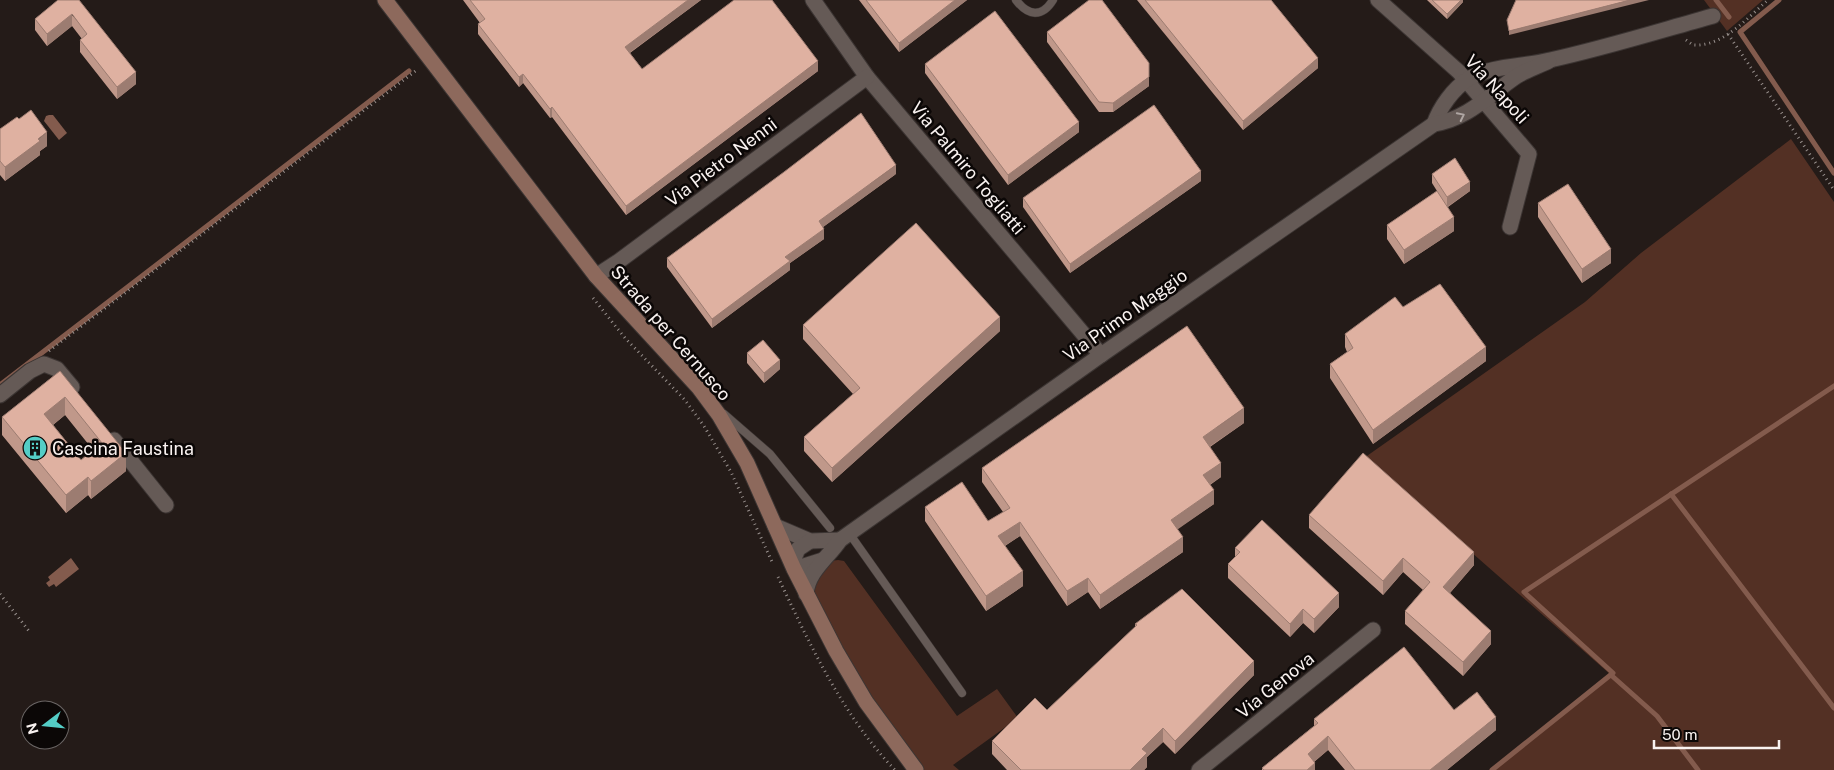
<svg xmlns="http://www.w3.org/2000/svg" width="1834" height="770" font-family="'Public Sans',sans-serif">
<rect width="100%" height="100%" fill="#241b18"/>
<g fill="#533024">
<path d="M1704,0H1763L1727,31Z"/>
<path d="M1791,139L1834,202V770H1490L1611,675L1364,458L1585,302L1641,253Z"/>
<path d="M838,560L844,561L957,716L997,689L1018,718L953,765L959,770H916L869,708L808,581L823,562Z"/>
</g>
<g fill="#835b4d">
<path d="M49,115H53L67,133L59,140L44,121L46,116Z"/>
<path d="M71,558L79,569L56,587L54,584L49,587L46,583L50,580L48,577Z"/>
</g>
<g fill="none" stroke-linecap="round" stroke-linejoin="round">
<g stroke="#835b4d" stroke-width="5">
<path d="M1716,0L1729,17"/>
<path d="M1779,0L1740,32L1834,173"/>
<path d="M0,385L409,71"/>
<path d="M1671,494L1834,708"/>
<path d="M1611,675L1657,716L1698,770"/>
<path d="M1492,770L1613,673L1524,592L1834,386"/>
</g>
<g stroke="#3c3533" stroke-width="9">
<g id="lane">
<path d="M1016,0C1028,16 1042,18 1053,0"/>
<path d="M724,414L770,454L830,528"/>
<path d="M849,533L962,693"/>
</g>
</g>
<g stroke="#3c3533" stroke-width="17">
<g id="street">
<path d="M813,0L867,77L1101,355"/>
<path d="M1378,0L1459,72L1529,154L1510,227"/>
<path d="M1434,124C1440,107 1453,89 1468,79C1493,65 1523,67 1550,60C1605,48 1659,31 1713,16"/>
<path d="M596,276L619,261L867,77"/>
<path d="M0,395L30,371L44,364L57,369L72,387"/>
<path d="M114,440L166,505"/>
<path d="M775,526L810,541L840,540"/>
<path d="M810,541L798,549L792,563L801,567L823,560"/>
<path d="M806,594C808,571 828,558 840,540L1101,355L1434,124C1468,119 1490,94 1517,76C1527,70 1539,66 1549,61"/>
<path d="M1199,770L1373,630"/>
</g>
</g>
<g stroke="#3c3533" stroke-width="17">
<path id="secondary" d="M385,0L596,276L699,388L719,415L747,463L794,569L836,651L866,702L916,770"/>
</g>
<g stroke="#99918e" stroke-width="3" stroke-dasharray="1 4" stroke-linecap="butt">
<path d="M1728,34L1834,190"/>
<path d="M1686,40L1693,45C1723,47 1747,18 1768,0"/>
<path d="M593,298L625,338L685,400L704,426L731,472L773,564"/>
<path d="M49,351L418,69"/>
<path d="M778,577C809,643 843,716 895,770"/>
<path d="M0,594L29,631"/>
</g>
<use href="#lane" stroke="#655a56" stroke-width="8"/>
<use href="#street" stroke="#655a56" stroke-width="15"/>
<use href="#secondary" stroke="#8d695c" stroke-width="15"/>
</g>
<g fill="#c0988a" fill-rule="evenodd">
<path d="M58,0L136,84L117,99L80,52V40L82,39L72,26L47,46L35,30V19Z"/>
<path d="M463,0H701L630,53L642,69L818,71L626,215L552,117L550,118L523,83L519,87L478,34V24L480,23Z"/>
<path d="M859,0H967L899,52Z"/>
<path d="M1137,0H1271L1318,68L1243,130Z"/>
<path d="M1427,0H1463V2L1447,19Z"/>
<path d="M1047,32L1149,86L1113,112H1099L1047,42Z"/>
<path d="M925,64L1079,132L1008,185L925,73Z"/>
<path d="M19,119L47,146L40,151V155L5,181L0,175V129Z"/>
<path d="M896,174L823,227L824,239L790,263V270L712,328L667,267V258Z"/>
<path d="M1432,174L1470,191L1448,207L1454,231L1404,264L1387,239V225L1437,191L1432,183Z"/>
<path d="M1201,181L1070,273L1023,207V198Z"/>
<path d="M1538,203L1611,263L1582,283L1538,217Z"/>
<path d="M1403,307L1486,361L1373,444L1330,378V364L1347,352L1345,347V334Z"/>
<path d="M803,325L1000,331L832,482L804,451V437L853,394L803,339Z"/>
<path d="M747,353L780,369L764,383L747,363Z"/>
<path d="M60,371L126,471L91,499L88,495L66,513L2,435V417ZM65,415L93,450L81,460L53,425Z"/>
<path d="M1244,423L1210,447L1221,477L1210,485L1214,504L1177,529L1183,552L1100,609L1088,592L1067,606L1020,536L1005,546L1023,586L986,611L925,521V507L988,521L1003,512L982,482V468Z"/>
<path d="M1309,515L1474,565L1450,593L1491,644L1463,676L1405,624V611L1423,590L1403,572L1383,595L1309,528Z"/>
<path d="M1235,548L1339,607L1314,633L1303,623L1290,637L1228,578V564L1235,557Z"/>
<path d="M1135,624L1254,675L1175,754L1163,742L1147,757V767L1144,770H1007L992,754V741L1047,710L1135,627Z"/>
<path d="M1454,710L1496,730L1447,770H1345L1328,750L1314,762L1315,770H1262V768L1314,726V719Z"/>
</g>
<g fill="#9c7c71">
<path d="M688,0H701L625,56V47Z"/>
<path d="M955,0H967L899,52V43Z"/>
<path d="M1461,0H1463V2L1447,19V14Z"/>
<path d="M1630,0H1649L1509,35V31Z"/>
<path d="M72,14V26L47,46V34Z"/>
<path d="M1318,58V68L1243,130V121Z"/>
<path d="M818,61V71L626,215V206Z"/>
<path d="M136,72V84L117,99V87Z"/>
<path d="M523,74V83L519,87V77Z"/>
<path d="M1149,77V86L1113,112V103Z"/>
<path d="M552,107V117L550,118V109Z"/>
<path d="M1079,122V132L1008,185V175Z"/>
<path d="M47,132V146L40,151V155L5,181V167Z"/>
<path d="M896,165V174L819,230V221Z"/>
<path d="M1201,171V181L1070,273V264Z"/>
<path d="M1470,182V191L1447,207V197Z"/>
<path d="M1454,217V231L1404,264V250Z"/>
<path d="M824,229V239L790,263V270L712,328V319L785,257Z"/>
<path d="M1611,249V263L1582,283V269Z"/>
<path d="M1000,317V331L832,482V468Z"/>
<path d="M1486,347V361L1373,444V430Z"/>
<path d="M780,360V369L764,383V373Z"/>
<path d="M65,397V415L44,432V414Z"/>
<path d="M1244,408V423L1203,451V437Z"/>
<path d="M126,453V471L91,499V481Z"/>
<path d="M1221,463V477L1203,489V475Z"/>
<path d="M88,477V495L66,513V495Z"/>
<path d="M1214,490V504L1171,534V520Z"/>
<path d="M1020,522V536L998,550V536Z"/>
<path d="M1183,537V552L1100,609V595Z"/>
<path d="M1474,552V565L1443,601V587Z"/>
<path d="M1403,558V572L1383,595V581Z"/>
<path d="M1023,571V586L986,611V596Z"/>
<path d="M1088,578V592L1067,606V591Z"/>
<path d="M1339,593V607L1314,633V619Z"/>
<path d="M1303,609V623L1290,637V624Z"/>
<path d="M1491,631V644L1463,676V662Z"/>
<path d="M1254,661V675L1175,754V741Z"/>
<path d="M1496,717V730L1447,770H1430Z"/>
<path d="M1163,728V742L1147,757V767L1144,770H1130L1142,749Z"/>
<path d="M1328,736V750L1308,767V754Z"/>
<path d="M1315,763V770H1307Z"/>
</g>
<g fill="#dfb1a1" stroke="#9c7c71" fill-rule="evenodd">
<path d="M58,0H79L136,72L117,87L80,40L87,34L72,14L47,34L35,19Z"/>
<path d="M470,0H688L625,47L642,69L734,0H772L818,61L626,206L552,107L550,109L523,74L519,77L478,24L485,19Z"/>
<path d="M866,0H955L899,43Z"/>
<path d="M1089,0H1102L1149,63V77L1113,103L1099,102L1047,32Z"/>
<path d="M1145,0H1271L1318,58L1243,121Z"/>
<path d="M1432,0H1461L1447,14Z"/>
<path d="M1516,0H1630L1509,31L1507,20Z"/>
<path d="M995,11L1079,122L1008,175L925,64Z"/>
<path d="M1154,105L1201,171L1070,264L1023,198Z"/>
<path d="M31,110L47,132L38,139L40,141L5,167L0,161V129L17,117L19,119Z"/>
<path d="M861,113L896,165L819,221L824,229L785,257L790,261L712,319L667,258L784,172Z"/>
<path d="M1455,158L1470,182L1447,197L1432,174Z"/>
<path d="M1568,184L1611,249L1582,269L1538,203Z"/>
<path d="M1437,191L1454,217L1404,250L1387,225Z"/>
<path d="M916,223L1000,317L832,468L804,437L860,388L803,325Z"/>
<path d="M1440,284L1486,347L1373,430L1330,364L1353,348L1345,334L1395,297L1403,307Z"/>
<path d="M1187,326L1244,408L1203,437L1221,463L1203,475L1214,490L1171,520L1183,537L1100,595L1088,578L1067,591L1020,522L998,536L1023,571L986,596L925,507L962,482L988,521L1010,508L982,468Z"/>
<path d="M763,340L780,360L764,373L747,353Z"/>
<path d="M60,371L126,453L91,481L88,477L66,495L2,417ZM65,397L102,443L81,460L44,414Z"/>
<path d="M1363,453L1474,552L1443,587L1491,631L1463,662L1405,611L1430,582L1403,558L1383,581L1309,515Z"/>
<path d="M1262,520L1339,593L1314,619L1303,609L1290,624L1228,564L1240,552L1235,548Z"/>
<path d="M1182,589L1254,661L1175,741L1163,728L1142,749L1147,753L1130,770H1021L992,741L1035,698L1047,710L1137,625L1135,624Z"/>
<path d="M1404,647L1454,710L1477,692L1496,717L1430,770H1355L1328,736L1308,754L1315,763L1307,770H1264L1262,768L1318,723L1314,719Z"/>
</g>
<defs><path id="oneway-chevron" d="M-2-3.5L2.5 0L-2 3.5" fill="none" stroke-width="1.6" stroke-linecap="round" stroke-linejoin="round" transform="scale(1.25)"/></defs>
<use stroke="#afa6a3" href="#oneway-chevron" transform="translate(1461 116) rotate(-26)"/>
<defs>
<g id="building-disc" transform="scale(1.25)"><circle r="9.5" fill="#54cdc6" stroke="#0b0706"/><path d="M-4-6H4V6H1V3H-1V6H-4ZM-2.5-4.3h1.7v1.8h-1.7ZM.8-4.3h1.7v1.8H.8ZM-2.5-1h1.7V.8h-1.7ZM.8-1h1.7V.8H.8Z" fill="#111"/></g>
</defs>
<g fill-rule="evenodd">
<use href="#building-disc" x="35" y="448"/>
</g>
<g text-anchor="middle" dominant-baseline="central" stroke-width="5" stroke-linejoin="round" paint-order="stroke">
<g font-size="18" fill="#f9f2f0" stroke="#0b0706">
<text transform="translate(1497 89) rotate(48)">Via Napoli</text>
<text transform="translate(721 162) rotate(-37)">Via Pietro Nenni</text>
<text transform="translate(968 168) rotate(50)">Via Palmiro Togliatti</text>
<text transform="translate(1125 315) rotate(-35)">Via Primo Maggio</text>
<text transform="translate(671 333) rotate(49)">Strada per Cernusco</text>
<text transform="translate(1275 685) rotate(-39)">Via Genova</text>
</g>
<g font-size="18" fill="#f9f2f0" stroke="#0b0706" text-anchor="start">
<text x="52" y="448">Cascina Faustina</text>
</g>
</g>
<g transform="translate(45 725) rotate(254)"><circle r="24" fill="#0b0706" stroke="#6a6564"/>
<path d="M0-4L9 19L0 12L-9 19Z" fill="#54cdc6"/>
<text y="-8" font-size="14" font-weight="bold" text-anchor="middle" fill="#f9f2f0">N</text>
</g>
<path d="M1654 740v8h125v-8" fill="none" stroke="#f9f2f0" stroke-width="2.5"/>
<text x="1662" y="740" font-size="15" fill="#f9f2f0" stroke="#0b0706" stroke-width="4" paint-order="stroke">50 m</text>
</svg>
